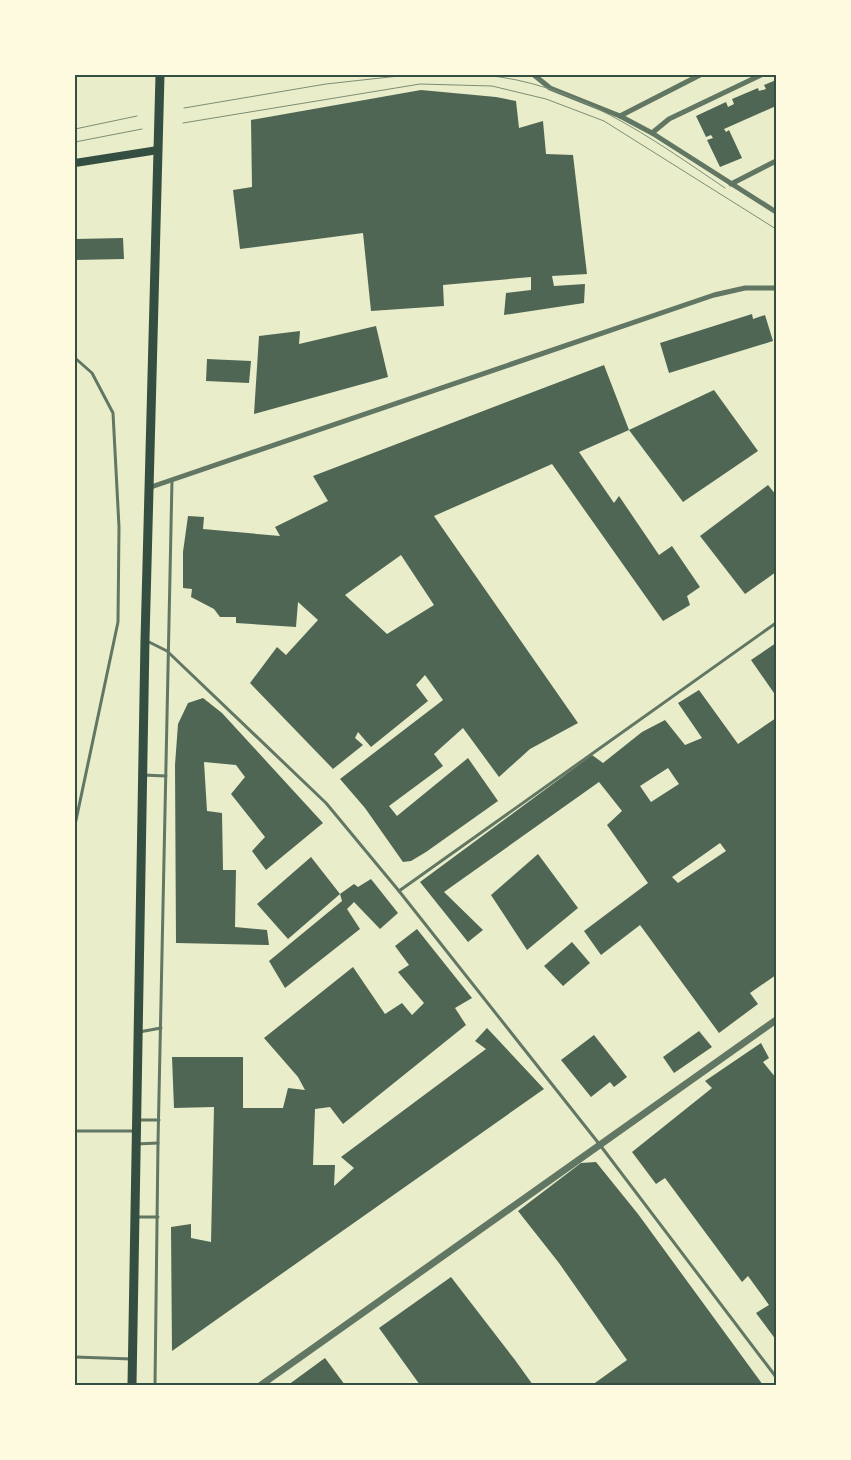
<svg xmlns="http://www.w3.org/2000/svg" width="851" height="1460" font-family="Rubik,sans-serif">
<rect width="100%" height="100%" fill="#e9edc9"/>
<g fill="#4f6655" fill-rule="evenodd">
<path d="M776,80V106L724,129L726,132L729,130L742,158L720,167L707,140L713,138L711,135L706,137L696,116L726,102L728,107L734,104L732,99L758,88L759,91L766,89L764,85Z"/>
<path d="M421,90L496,97L516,101L519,128L543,121L546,154L573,155L587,274L552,276L554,286L585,284L584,303L504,315L506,293L531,290V277L443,285L444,306L371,311L363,233L240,249L233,190L252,187L251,120Z"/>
<path d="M123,238L124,259L75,260V239Z"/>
<path d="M752,314L753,319L765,315L773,341L669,373L660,343Z"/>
<path d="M376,326L388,377L254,414L259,336L300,331L299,344Z"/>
<path d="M207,359L251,361L249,383L206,381Z"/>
<path d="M604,365L629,430L714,390L758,451L683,502L629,430L579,452L614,503L619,496L659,555L672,546L700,587L687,596L690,605L663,621L552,464L434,516L578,723L530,749L499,777L463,728L434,754L443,766L389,806L397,816L468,758L498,801L426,852L411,861L403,862L365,808L340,779L443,700L425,675L416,685L428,701L371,747L358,732L355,738L363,745L333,769L250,683L277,647L286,655L318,620L298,602L296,627L236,623V617H220L214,609L191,597L192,589L183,588V552L188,516L204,517L203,529L280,536L275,527L328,501L313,476ZM401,555L434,605L387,634L345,595Z"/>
<path d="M768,485L776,495V572L745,594L700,536Z"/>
<path d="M776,643V696L751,660Z"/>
<path d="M699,690L738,744L776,718V975L750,993L758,1004L719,1033L640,925L601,955L584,931L648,883L607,825L622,811L599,782L444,892L483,930L468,942L420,882L592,755L603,763L642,732L665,720L685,745L702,738L678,703ZM668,768L679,784L651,802L640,786ZM720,843L726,851L678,883L672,877Z"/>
<path d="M203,698L222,713L323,823L266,870L252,851L265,837L231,794L245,777L236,765L204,762L207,811L222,813L223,870H236L235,927L267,930L269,945L176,943L175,765L178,724L188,703Z"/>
<path d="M538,854L578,908L527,950L491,895Z"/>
<path d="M311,857L340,894L288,939L257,904Z"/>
<path d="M371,879L398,913L380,929L354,902L347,909L360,929L285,988L269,961L342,901L340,894L354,884L358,887Z"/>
<path d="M417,929L472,998L455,1008L466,1025L343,1124L330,1107L315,1109L313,1165H335L334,1186L354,1168L341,1157L486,1049L475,1041L487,1028L544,1089L172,1351L171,1227L191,1224V1238L211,1242L214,1107L174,1108L172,1057H243V1108H283L288,1088L305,1090L298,1077L264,1038L353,967L385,1014L402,1003L412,1015L424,1003L398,972L409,965L395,946Z"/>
<path d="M572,942L590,963L563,986L544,966Z"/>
<path d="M699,1031L712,1047L674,1073L663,1057Z"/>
<path d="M594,1035L627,1077L614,1087L610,1082L591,1097L561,1060Z"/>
<path d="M761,1043L769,1058L763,1062L776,1078V1340L756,1313L769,1305L748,1276L742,1282L665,1178L656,1184L632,1152L712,1088L705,1081Z"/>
<path d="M596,1162L638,1214L763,1385H592L627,1360L559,1263L518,1211L581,1163Z"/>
<path d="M451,1277L515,1360L533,1385H420L379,1328Z"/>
<path d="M325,1358L345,1385H288Z"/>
</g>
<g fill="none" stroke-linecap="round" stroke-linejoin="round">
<g stroke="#617663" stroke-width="3">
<path d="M75,358L92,373L113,413L119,527L118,622L75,825"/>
<path d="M147,641L167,651L326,803L399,891L600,1145L776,1377"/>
<path d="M143,775L166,776"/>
<path d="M399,891L776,623"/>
<path d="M139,1032L161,1028"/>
<path d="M137,1120H159"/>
<path d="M75,1131H134"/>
<path d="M136,1144L158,1143"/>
<path d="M135,1217H158"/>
<path d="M75,1357L132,1359"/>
<path d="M155,1385L158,1143L172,480"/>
</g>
<g stroke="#617663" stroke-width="5">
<path d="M534,75L550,88L620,116L652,133L776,212"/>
<path d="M620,116L700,75"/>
<path d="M652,133L669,119L761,75"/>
<path d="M731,184L776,161"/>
<path d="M151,487L714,295L745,288H776"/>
</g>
<path stroke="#617663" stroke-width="7" d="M261,1385L776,1020"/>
<path stroke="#344e41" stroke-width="8" d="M75,163L158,150"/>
<path stroke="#344e41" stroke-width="9" d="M132,1385L145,640L160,75"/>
<g stroke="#7c8e77" stroke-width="1">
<path d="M482,75C575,82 651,138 725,188"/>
<path d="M184,108L326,84L408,75"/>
<path d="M183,123L420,84L492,86L546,99L604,121L776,229"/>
<path d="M75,129L137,116"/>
<path d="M75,142L142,129"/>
</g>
</g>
<rect width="851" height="1460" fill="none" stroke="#fefae0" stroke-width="152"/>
<rect x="76" y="76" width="699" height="1308" fill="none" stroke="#344e41" stroke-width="2"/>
</svg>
